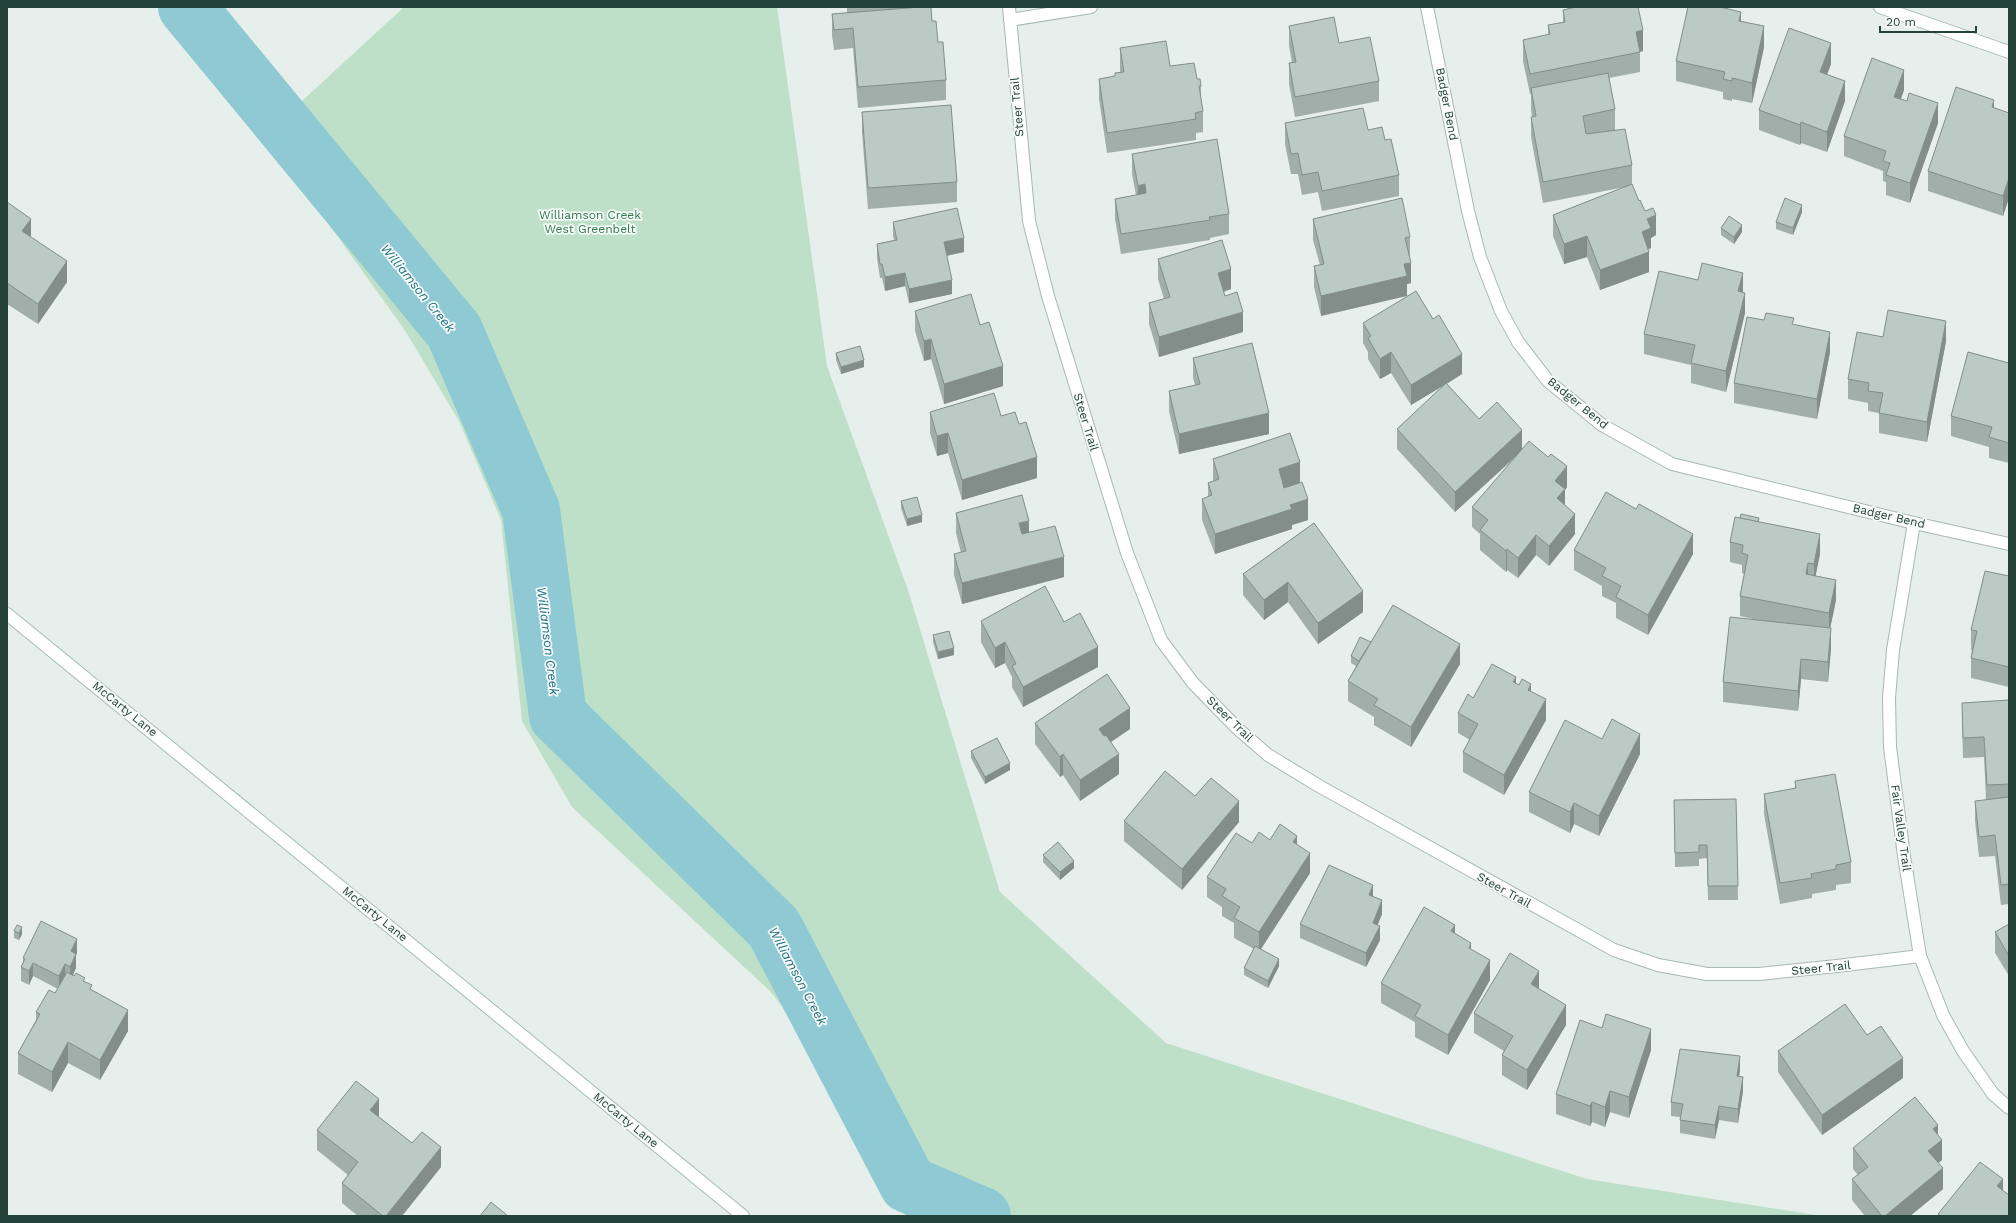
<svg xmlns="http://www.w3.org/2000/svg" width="2016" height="1223" font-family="'Work Sans',sans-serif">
<rect width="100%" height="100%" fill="#e6efeb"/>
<path fill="#bfe0c8" d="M404,7H777L827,366L908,590L1000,892L1166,1043L1587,1179L1822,1216H967L912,1179L770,991L572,807L522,721L501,520L459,421L406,332L265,135Z"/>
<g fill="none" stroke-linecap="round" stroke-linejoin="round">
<path stroke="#8ec9d4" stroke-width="10" d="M199,21V7"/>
<path stroke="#8ec9d4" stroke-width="58" d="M187,7L454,331L531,510L558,716L774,928L908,1184L982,1216"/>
<g stroke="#a8b8b2" stroke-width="14">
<g id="street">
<path d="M1009,7L1029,221L1048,296L1127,553L1161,640L1193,683L1238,729L1268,755L1319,786L1614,950L1658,965L1707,974H1759L1837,966L1920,956"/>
<path d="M1427,7L1468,211L1480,257L1501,311L1518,342L1548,381L1602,425L1672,464L1914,523L2009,544"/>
<path d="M1880,7L2009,52"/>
<path d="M1010,20L1091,7"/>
<path d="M1914,523L1893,650L1889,698L1890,747L1904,856L1920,956L1943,1015L1963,1051L1993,1094L2009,1108"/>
</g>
</g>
<g stroke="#a4bbb3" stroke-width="14">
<path id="secondary" d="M7,614L743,1216"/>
</g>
<use href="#street" stroke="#fff" stroke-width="12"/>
<use href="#secondary" stroke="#fff" stroke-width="12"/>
</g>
<g fill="#a1aea9">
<path d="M847,7H908V8L932,21L938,42L946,80V100L858,108L853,48L834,50L832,35V14L847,13Z"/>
<path d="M1563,10L1643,51L1640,52V72L1609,78L1615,109V130L1632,165V184L1639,201L1645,211L1656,235L1651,238V248L1648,249L1649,272L1600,290L1587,257L1564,264L1553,236V215L1625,187L1543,203L1531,137V117H1532L1531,109V94H1530L1523,61V40L1548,35V25L1563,22Z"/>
<path d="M1741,22L1764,47L1752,103L1732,99V101L1723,99V92L1676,81V61Z"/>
<path d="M1289,26L1339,43L1379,81V101L1295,117L1289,84V63H1292L1289,46Z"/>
<path d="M1120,48L1170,66L1197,79L1201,86V98L1203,111V132L1196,133V140L1107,153L1099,99V79L1115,76V73L1120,72Z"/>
<path d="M1831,64L1827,74L1845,101L1827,152L1801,143L1800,145L1759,130V110Z"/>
<path d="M1904,90L1901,99L1938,123L1910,203L1886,195V182L1883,181V171L1844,156V136Z"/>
<path d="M1994,108L2009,113V198L2003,216L1928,191V171Z"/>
<path d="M862,112L957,182V202L868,209L862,132Z"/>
<path d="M1285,123L1368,130L1385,140L1399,175V196L1322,211L1318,192L1302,195L1298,174H1291L1285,144Z"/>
<path d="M1132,154L1229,214V234L1210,238V240L1121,254L1115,219V199L1136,195L1132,174Z"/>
<path d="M7,202L31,237L67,282L38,324L7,304Z"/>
<path d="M1802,212L1793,235L1776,229V222Z"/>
<path d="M1313,219L1410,237V258L1411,283L1407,284L1321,316L1314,287V266L1320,265L1313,240Z"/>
<path d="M893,222L964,252L947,256L952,294L909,303L905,286L885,291L882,278H880L877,258V244L894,240L893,236Z"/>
<path d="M1721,228L1742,232L1734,244L1721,235Z"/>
<path d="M1158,259L1231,289L1224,292L1225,296L1243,332L1159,357L1149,324V303L1164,299L1158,279Z"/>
<path d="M1743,292L1745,313L1726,392L1691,383V365L1644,354V334Z"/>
<path d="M915,311L980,325L1003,386L944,404L931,359L924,361L915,331Z"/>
<path d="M1363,323L1462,374L1447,384L1479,419L1522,449L1567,487L1565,490V505L1575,534L1549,566L1536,555L1518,578L1507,570L1506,572L1480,550V534L1472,527V507L1517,456L1455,512L1397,449V429L1445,385L1411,405L1391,373L1380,379L1368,359V352L1363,343Z"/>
<path d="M1794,325L1830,352L1817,419L1734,403V383Z"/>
<path d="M1883,337L1946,341L1927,442L1879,433V413L1868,411V403L1848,399V379Z"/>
<path d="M836,353L864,367L841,374L836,360Z"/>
<path d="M1193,358L1269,434L1179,454L1169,411V391L1195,385L1193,378Z"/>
<path d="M2009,363V463L1989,458V447L1951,436V416Z"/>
<path d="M930,412L1001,416L1019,424L1037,478L962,500L948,453L937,456L930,433Z"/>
<path d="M1213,459L1300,482L1308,520L1292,525V529L1215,554L1202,520V499L1208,497V483L1213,481Z"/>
<path d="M901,501L922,522L907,526L901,508Z"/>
<path d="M956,513L1029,533L1064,577L962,604L954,575V554L961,553L956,533Z"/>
<path d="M1759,522L1820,554L1815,576L1836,600L1830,628L1831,648L1828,682L1801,679L1798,711L1723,702V682L1757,620L1740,616V596L1744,574L1742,573V565L1730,562V542Z"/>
<path d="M1314,523L1363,612L1318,644L1288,602L1264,620L1243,595V574Z"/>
<path d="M1574,550L1693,554L1648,635L1616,618V603L1602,596V586L1574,570Z"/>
<path d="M2009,576V687L1971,678V658L1972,650H1971V630Z"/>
<path d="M981,621L1064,622L1098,667L1023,707L1012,687V677L1005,663L995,668L981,642Z"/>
<path d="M933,635L954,655L938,659L933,642Z"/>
<path d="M1371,642L1460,664L1411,747L1374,725V717L1348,701V681L1356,666L1351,663V656Z"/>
<path d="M1516,683L1531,691L1546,720L1504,795L1463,772V752L1470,740L1458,733V713L1473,698Z"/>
<path d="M2009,700V904L2001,905L1995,856L1979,857L1975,821V801L1986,800L1984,757L1963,758L1962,723V703Z"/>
<path d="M1035,723L1130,729L1111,742L1119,774L1080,801L1063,775L1060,777L1035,744Z"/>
<path d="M1602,739L1640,754L1599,836L1574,824L1570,833L1529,812V792Z"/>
<path d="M971,751L1010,770L985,784L971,758Z"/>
<path d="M1795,781L1851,862V883L1836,885V890L1812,894V898L1780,904L1764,814V794L1795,788Z"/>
<path d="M1736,799L1738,900H1708L1707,858L1699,859V866L1675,867L1674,800Z"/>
<path d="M1124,821L1239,822L1182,890L1124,841Z"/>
<path d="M1270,840L1297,845L1310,873L1261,949L1279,966L1268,988L1244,975V968L1254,949L1234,938V923L1222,916V907L1207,897V877L1252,843Z"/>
<path d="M1043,855L1074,868L1060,880L1043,862Z"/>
<path d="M1373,896L1382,914L1377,925L1380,940L1366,967L1300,938V924Z"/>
<path d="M2009,924V976L1995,953V932Z"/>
<path d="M14,931L22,934L19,940L14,938Z"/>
<path d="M1455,934L1471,949L1490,980L1448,1055L1415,1037V1022L1381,1003V983Z"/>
<path d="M77,953L76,955V968L73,975L85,982L128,1031L100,1080L68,1063L52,1092L18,1074V1053L36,1020V1012L55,993L58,989L33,976L29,985L21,981V967L23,963V958Z"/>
<path d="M1539,989L1566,1025L1527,1090L1502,1075V1055L1504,1051L1474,1033V1013Z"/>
<path d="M1867,1035L1903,1078L1822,1135L1778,1072V1051Z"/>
<path d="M1651,1050L1629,1118L1610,1112L1605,1127L1592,1122L1590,1126L1556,1114V1094Z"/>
<path d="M1740,1070L1739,1076L1743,1091L1738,1123L1719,1120L1715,1139L1680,1133V1117L1671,1116V1102Z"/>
<path d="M379,1117L441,1167L402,1216H358L342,1203V1183L348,1175L317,1150V1130Z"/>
<path d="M1938,1135L1942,1160L1938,1163L1943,1189L1910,1216H1865L1852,1200V1179L1858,1175L1853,1169V1148Z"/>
</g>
<g fill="#838d89">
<path d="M1741,12V32L1739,21Z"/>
<path d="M1764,26V47L1752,103V83Z"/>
<path d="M1643,30V51L1636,52V32Z"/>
<path d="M1831,43V64L1820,93V72Z"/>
<path d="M1904,70V90L1894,117V97Z"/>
<path d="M1845,81V101L1827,152V132Z"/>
<path d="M1994,100V120L1992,107Z"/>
<path d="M1938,103V123L1910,203V183Z"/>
<path d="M1801,122V143L1800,145V125Z"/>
<path d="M2009,178V198L2003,216V196Z"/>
<path d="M1145,184V204L1138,206V186Z"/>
<path d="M1802,205V212L1793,235V228Z"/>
<path d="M1656,215V235L1651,238V248L1642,252V232L1647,219Z"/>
<path d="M31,219V239L22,231Z"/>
<path d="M1742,225V232L1734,244V237Z"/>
<path d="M1587,236V257L1564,264V244Z"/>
<path d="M964,238V252L944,256V242Z"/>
<path d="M1649,252V272L1600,290V270Z"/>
<path d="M67,261V282L38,324V304Z"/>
<path d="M1411,263V283L1407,284V296L1321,316V296L1404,264Z"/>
<path d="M1231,269V289L1218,293V273Z"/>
<path d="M905,273V286L885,291V277Z"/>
<path d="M1743,273V293L1738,291Z"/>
<path d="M952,280V294L909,303V289Z"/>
<path d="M1745,293V313L1726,392V371Z"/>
<path d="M1243,312V332L1159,357V337Z"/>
<path d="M1946,321V341L1927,442V422Z"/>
<path d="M1830,332V352L1817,419V399Z"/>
<path d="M931,339V359L924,361V341Z"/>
<path d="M1391,352V373L1380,379V359Z"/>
<path d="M1462,354V374L1411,405V385Z"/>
<path d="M864,360V367L841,374V367Z"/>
<path d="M1003,366V386L944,404V384Z"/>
<path d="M1269,413V434L1179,454V434Z"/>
<path d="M1522,430V450L1455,512V492Z"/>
<path d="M948,433V453L937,456V436Z"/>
<path d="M1037,457V478L962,500V480Z"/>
<path d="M1300,462V483L1279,490V469Z"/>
<path d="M1567,466V487L1565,490V510L1557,519L1555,481Z"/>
<path d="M1308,499V520L1292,525V529L1215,554V534L1290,505Z"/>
<path d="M1575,514V534L1549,566V546Z"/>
<path d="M922,515V522L907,526V519Z"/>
<path d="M1029,521V541L1019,543V523Z"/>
<path d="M1693,534V554L1648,635V615Z"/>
<path d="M1820,534V554L1814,584V564Z"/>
<path d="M1536,535V555L1518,578V558Z"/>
<path d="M1507,549V570L1506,572V551Z"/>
<path d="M1064,557V577L962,604V583Z"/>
<path d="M1808,563V583L1806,574Z"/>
<path d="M1836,580V600L1829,634V613Z"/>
<path d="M1288,582V602L1264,620V600Z"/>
<path d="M1363,591V612L1318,644V623Z"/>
<path d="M1831,628V648L1828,682V662Z"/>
<path d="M1005,642V663L995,668V648Z"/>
<path d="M1460,644V664L1411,747V727Z"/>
<path d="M1098,647V667L1023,707V687Z"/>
<path d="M954,648V655L938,659V652Z"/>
<path d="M1801,659V679L1798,711V691Z"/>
<path d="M1516,677V698L1513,682Z"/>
<path d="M1531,684V705L1528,690Z"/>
<path d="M1546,699V720L1504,795V775Z"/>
<path d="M1130,708V729L1099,750V729Z"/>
<path d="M1640,734V754L1599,836V816Z"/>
<path d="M1063,754V775L1060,777V757Z"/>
<path d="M1119,754V774L1080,801V780Z"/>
<path d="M1010,763V770L985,784V777Z"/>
<path d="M1239,801V822L1182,890V869Z"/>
<path d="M1574,803V824L1570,833V812Z"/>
<path d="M1297,836V856L1293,842Z"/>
<path d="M1310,853V873L1259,952V932Z"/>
<path d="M1074,861V868L1060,880V872Z"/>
<path d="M1373,885V899L1369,895Z"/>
<path d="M1382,900V914L1373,937V923Z"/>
<path d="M1455,925V945L1451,931Z"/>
<path d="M1380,926V940L1366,967V953Z"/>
<path d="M22,927V934L19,940V933Z"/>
<path d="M77,939V953L76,955V968L70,981L71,951Z"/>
<path d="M1471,943V963L1469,948Z"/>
<path d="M1279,959V966L1268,988V981Z"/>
<path d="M1490,960V980L1448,1055V1035Z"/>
<path d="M33,963V976L29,985V971Z"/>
<path d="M65,964V978L59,990V976Z"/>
<path d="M1539,971V991L1531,984Z"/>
<path d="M1566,1005V1025L1527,1090V1070Z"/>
<path d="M128,1010V1031L100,1080V1060Z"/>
<path d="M1651,1029V1050L1629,1118V1097Z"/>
<path d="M68,1042V1063L52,1092V1072Z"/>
<path d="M1740,1056V1070L1737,1090V1076Z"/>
<path d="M1903,1058V1078L1822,1135V1115Z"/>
<path d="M1743,1077V1091L1738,1123V1109Z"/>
<path d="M1610,1091V1112L1605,1127V1107Z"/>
<path d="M379,1099V1120L370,1110Z"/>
<path d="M1592,1102V1122L1590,1126V1106Z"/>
<path d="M1719,1106V1120L1715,1139V1125Z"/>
<path d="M1938,1125V1143L1942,1140V1160L1928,1171V1151L1933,1129Z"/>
<path d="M441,1147V1167L402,1216H386Z"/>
<path d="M1943,1168V1189L1910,1216H1885Z"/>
<path d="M2003,1179V1193L1997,1186Z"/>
</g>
<g fill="#bbcac4" stroke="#838d89">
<path d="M920,7H931L932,21H936L938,42H943L946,80L858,87L853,28L834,30L832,14Z"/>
<path d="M1576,7H1638L1643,30L1636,32L1640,52L1530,74L1523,40L1550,34L1548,25L1565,22L1563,10Z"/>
<path d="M1688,7H1720L1741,12L1739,21L1764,26L1752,83L1732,78V81L1723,79L1725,72L1676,61Z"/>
<path d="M1334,17L1339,43L1370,37L1379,81L1295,97L1289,63L1296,62L1289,26Z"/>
<path d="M1789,28L1831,43L1820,72L1845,81L1827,132L1801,122L1800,125L1759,110Z"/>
<path d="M1166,41L1170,66L1194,63L1197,79H1200L1201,86H1199L1203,111L1195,113L1196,119L1107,133L1099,79L1115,76V73L1124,72L1120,48Z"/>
<path d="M1872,58L1904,70L1894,97L1907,101L1909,93L1938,103L1910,183L1886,175L1890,163L1883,161L1886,151L1844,136Z"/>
<path d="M1608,73L1615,109L1583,116L1586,134L1625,129L1632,165L1543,182L1531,117L1536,116L1531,88Z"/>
<path d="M1956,87L1994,100L1992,107L2009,113V178L2003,196L1928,171Z"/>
<path d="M951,105L957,182L868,188L862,112Z"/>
<path d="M1363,108L1368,130L1382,127L1385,140L1391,139L1399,175L1322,191L1318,172L1302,175L1298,153L1291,154L1285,123Z"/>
<path d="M1217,139L1229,214L1209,217L1210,220L1121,234L1115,199L1146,193L1145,184L1138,186L1132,154Z"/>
<path d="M1632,184L1639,201L1640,200L1645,211L1653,208L1656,215L1647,219L1651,228L1642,232L1649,252L1600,270L1587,236L1564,244L1553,215Z"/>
<path d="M1402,198L1410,237L1405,238L1411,263L1404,264L1407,276L1321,296L1314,266L1324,264L1313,219Z"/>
<path d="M1785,198L1802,205L1793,228L1776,222Z"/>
<path d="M7,202L31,219L22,231L67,261L38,304L7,283Z"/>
<path d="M957,208L964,238L944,242L952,280L909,289L905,273L885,277L882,264H880L877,244L897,240L893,222Z"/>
<path d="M1729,216L1742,225L1734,237L1721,228Z"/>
<path d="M1222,240L1231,269L1218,273L1225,296L1237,292L1243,312L1159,337L1149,303L1170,297L1158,259Z"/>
<path d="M1702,263L1743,273L1738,291L1745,293L1726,371L1691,363L1695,345L1644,334L1659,271L1698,280Z"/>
<path d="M1416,291L1433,319L1439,315L1462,354L1411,385L1391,352L1380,359L1368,338L1371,336L1363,323Z"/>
<path d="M971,294L980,325L989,322L1003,366L944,384L931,339L924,341L915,311Z"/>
<path d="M1888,310L1946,321L1927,422L1879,413L1883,393L1868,391L1869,383L1848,379L1857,332L1883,337Z"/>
<path d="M1766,313L1794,318L1792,324L1830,332L1817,399L1734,383L1747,317L1764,320Z"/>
<path d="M1252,343L1269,413L1179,434L1169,391L1200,384L1193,358Z"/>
<path d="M860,346L864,360L841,367L836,353Z"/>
<path d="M1968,352L2009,363V443L1989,437L1992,427L1951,416Z"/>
<path d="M1446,383L1479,419L1497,402L1522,430L1455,492L1397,429Z"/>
<path d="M994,393L1001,416L1015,412L1019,424L1026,422L1037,457L962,480L948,433L937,436L930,412Z"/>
<path d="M1290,433L1300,462L1279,469L1284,488L1302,482L1308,499L1290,505L1292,509L1215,534L1202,499L1212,495L1208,483L1219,479L1213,459Z"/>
<path d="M1529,441L1548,457L1551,454L1567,466L1555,481L1565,489L1557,498L1575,514L1549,546L1536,535L1518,558L1507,549L1506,551L1480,530L1488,520L1472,507Z"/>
<path d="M1606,492L1636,509L1639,504L1693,534L1648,615L1616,597L1621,586L1602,576L1606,568L1574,550Z"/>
<path d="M1022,495L1029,521L1019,523L1022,534L1055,526L1064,557L962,583L954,554L966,551L956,513Z"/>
<path d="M917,497L922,515L907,519L901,501Z"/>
<path d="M1741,514L1759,518L1758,522L1740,518Z"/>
<path d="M1735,517L1820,534L1814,564L1808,563L1806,574L1836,580L1829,613L1740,596L1748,555L1742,553L1743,545L1730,542Z"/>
<path d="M1314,523L1363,591L1318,623L1288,582L1264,600L1243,574Z"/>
<path d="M1985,571L2009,576V667L1971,658L1977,631L1971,630Z"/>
<path d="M1045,586L1064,622L1080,613L1098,647L1023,687L1012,666L1016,664L1005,642L995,648L981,621Z"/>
<path d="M1393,605L1460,644L1411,727L1374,705L1378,699L1348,681Z"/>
<path d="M1730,617L1831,628L1828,662L1801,659L1798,691L1723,682Z"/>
<path d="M949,631L954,648L938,652L933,635Z"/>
<path d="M1360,637L1371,642L1359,661L1351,656Z"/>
<path d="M1492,664L1516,677L1513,682L1519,685L1522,679L1531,684L1528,690L1546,699L1504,775L1463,752L1478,724L1458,713L1468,694L1473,698Z"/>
<path d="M1107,674L1130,708L1099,729L1104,736L1106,735L1119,754L1080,780L1063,754L1060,757L1035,723Z"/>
<path d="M2009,700V784L1987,785L1984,737L1963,738L1962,703Z"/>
<path d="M1612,719L1640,734L1599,816L1574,803L1570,812L1529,792L1565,720L1602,739Z"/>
<path d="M997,738L1010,763L985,777L971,751Z"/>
<path d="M1165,771L1195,796L1211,778L1239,801L1182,869L1124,821Z"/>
<path d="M1835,774L1851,862L1836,865V869L1811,874L1812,878L1780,883L1764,794L1796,788L1795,781Z"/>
<path d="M2009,797V884L2001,885L1995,835L1979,837L1975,801Z"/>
<path d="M1736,799L1738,886H1708L1707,845H1699V852L1675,853L1674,800Z"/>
<path d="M1280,824L1297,836L1293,842L1310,853L1259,932L1234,918L1240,907L1222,896L1226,889L1207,877L1236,833L1252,843L1259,832L1270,840Z"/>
<path d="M1058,842L1074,861L1060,872L1043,855Z"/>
<path d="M1329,865L1373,885L1369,895L1382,900L1373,923L1380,926L1366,953L1300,924Z"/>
<path d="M1424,907L1455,925L1451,931L1471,943L1469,948L1490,960L1448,1035L1415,1016L1421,1005L1381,983Z"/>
<path d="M41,921L77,939L71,951L76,954L70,967L65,964L59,976L33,963L29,971L21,967L25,959L23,958Z"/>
<path d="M2009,924V956L1995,932Z"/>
<path d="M17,925L22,927L19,933L14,931Z"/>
<path d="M1255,946L1279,959L1268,981L1244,968Z"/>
<path d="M1510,953L1539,971L1531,984L1566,1005L1527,1070L1502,1055L1513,1036L1474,1013Z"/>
<path d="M67,972L74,976L76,973L85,978L83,981L92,985L90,989L128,1010L100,1060L68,1042L52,1072L18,1053L40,1014L36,1012L49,990L55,993Z"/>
<path d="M1845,1004L1867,1035L1881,1026L1903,1058L1822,1115L1778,1051Z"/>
<path d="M1606,1014L1651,1029L1629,1097L1610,1091L1605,1107L1592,1102L1590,1106L1556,1094L1580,1020L1602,1028Z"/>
<path d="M1680,1049L1740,1056L1737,1076L1743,1077L1738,1109L1719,1106L1715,1125L1680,1120L1683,1104L1671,1102Z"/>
<path d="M356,1081L379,1099L370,1110L412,1143L422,1132L441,1147L386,1216H383L342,1183L358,1162L317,1130Z"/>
<path d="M1915,1097L1938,1125L1933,1129L1942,1140L1928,1151L1943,1168L1885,1216H1882L1852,1179L1868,1167L1853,1148Z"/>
<path d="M1980,1162L2003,1179L1997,1186L2009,1195V1216H1941L1938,1214Z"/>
<path d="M491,1202L508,1216H480Z"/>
</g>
<g text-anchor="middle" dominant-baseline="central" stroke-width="3.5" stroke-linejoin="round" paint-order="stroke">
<g font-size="12" fill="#24423a" stroke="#f7fbf9">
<text transform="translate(1447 104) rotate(79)">Badger Bend</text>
<text transform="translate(1017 107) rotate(-95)">Steer Trail</text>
<text transform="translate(1578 403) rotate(39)">Badger Bend</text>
<text transform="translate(1086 422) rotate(73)">Steer Trail</text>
<text transform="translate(1889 516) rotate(13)">Badger Bend</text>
<text transform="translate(125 709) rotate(39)">McCarty Lane</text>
<text transform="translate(1230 719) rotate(44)">Steer Trail</text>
<text transform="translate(1901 828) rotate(82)">Fair Valley Trail</text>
<text transform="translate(1504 890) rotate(29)">Steer Trail</text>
<text transform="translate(375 914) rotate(39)">McCarty Lane</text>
<text transform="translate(1821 968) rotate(-6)">Steer Trail</text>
<text transform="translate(626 1120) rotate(39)">McCarty Lane</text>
</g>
<g font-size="12" fill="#2d7a4b" stroke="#f7fbf9">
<text x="590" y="215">Williamson Creek<tspan x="590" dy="14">West Greenbelt</tspan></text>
</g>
<g font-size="13" font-style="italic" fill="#1c6f80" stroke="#f7fbf9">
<text transform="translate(418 288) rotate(51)">Williamson Creek</text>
<text transform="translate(548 641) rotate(83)">Williamson Creek</text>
<text transform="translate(798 976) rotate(62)">Williamson Creek</text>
</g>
</g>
<rect width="2016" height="1223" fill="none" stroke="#24423a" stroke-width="16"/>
<path d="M1880 26v6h96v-6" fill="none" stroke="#24423a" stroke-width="2"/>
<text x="1886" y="26" font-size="12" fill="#24423a" stroke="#f7fbf9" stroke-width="3" paint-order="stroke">20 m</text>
</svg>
